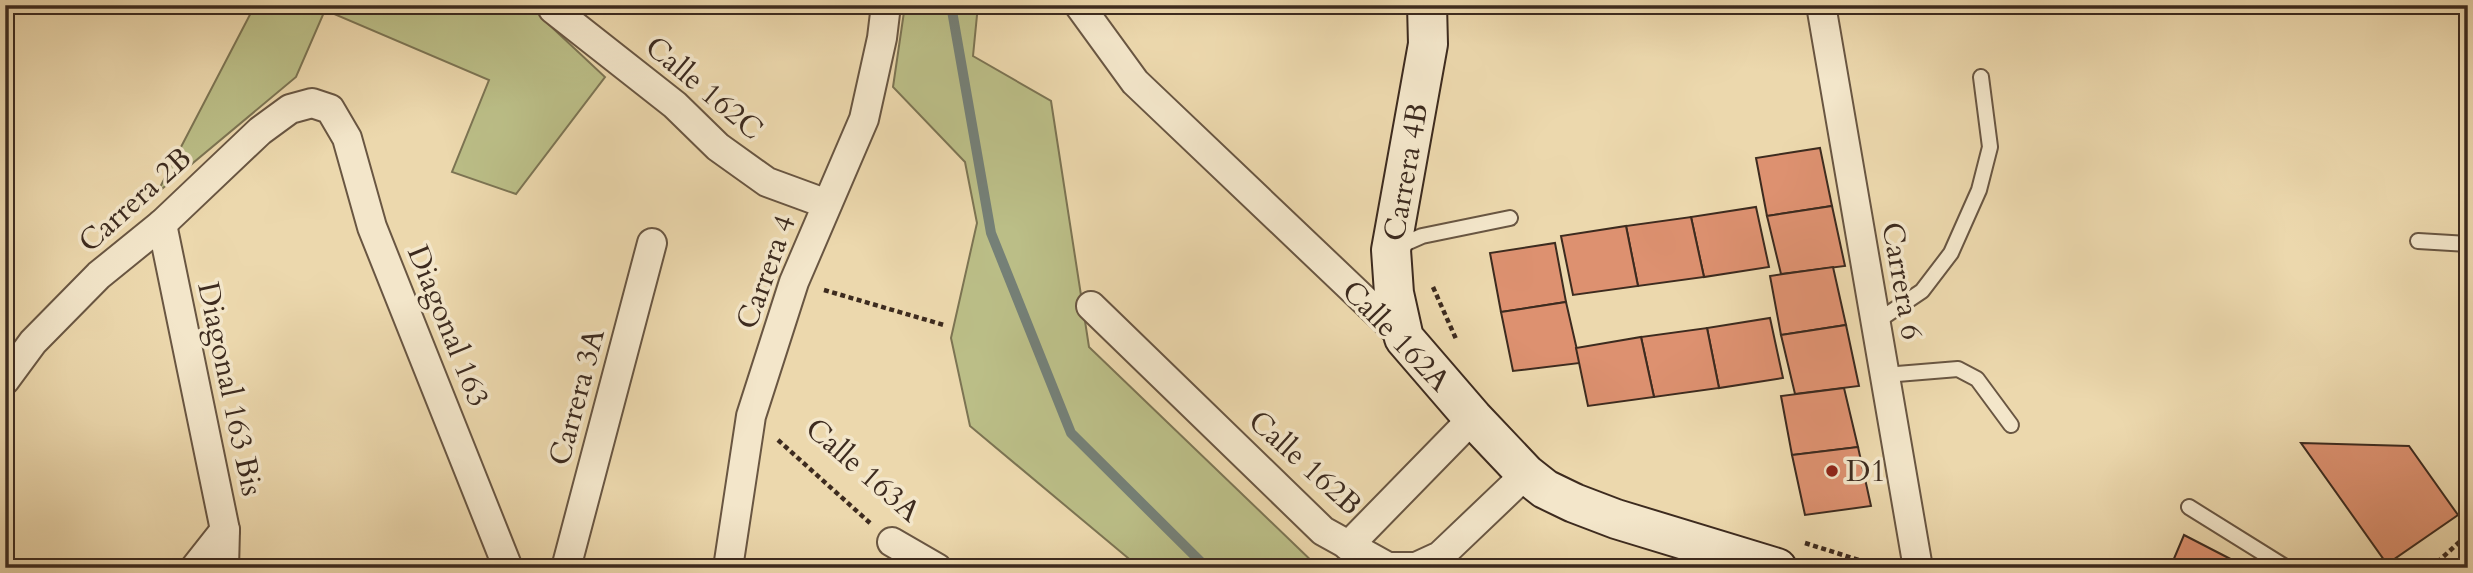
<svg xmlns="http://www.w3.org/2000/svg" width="2473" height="573" font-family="Cardo,serif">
<rect width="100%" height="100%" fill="#ecd8ad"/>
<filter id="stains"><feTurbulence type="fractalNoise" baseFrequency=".00286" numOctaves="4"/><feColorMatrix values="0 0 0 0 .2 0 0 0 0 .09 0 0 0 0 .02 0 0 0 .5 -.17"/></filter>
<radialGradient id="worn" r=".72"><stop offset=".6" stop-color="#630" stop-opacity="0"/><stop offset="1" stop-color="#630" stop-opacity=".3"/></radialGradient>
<g fill="#bbbe87" stroke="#7c7453" stroke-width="2">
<path d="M255,5H534L542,18L605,77L516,194L452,172L489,80L325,10L296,77L157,193Z"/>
<path d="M905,5H978L973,56L1051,101L1089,347L1319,568H1140L970,426L951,338L977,223L965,162L893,87Z"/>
</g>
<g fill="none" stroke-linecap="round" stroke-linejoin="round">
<path stroke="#758077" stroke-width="10" d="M951,5L991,233L1071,433L1207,568"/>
</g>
<g fill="#dd9170" stroke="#3d2b1f" stroke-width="2">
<path d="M1820,148L1832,206L1767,216L1756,158Z"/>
<path d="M1832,206L1845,266L1781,274L1767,216Z"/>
<path d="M1756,207L1769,267L1704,277L1691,217Z"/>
<path d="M1691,217L1704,277L1638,286L1626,226Z"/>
<path d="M1626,226L1638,286L1573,295L1561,236Z"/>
<path d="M1555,243L1566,302L1501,312L1490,253Z"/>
<path d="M1833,267L1846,325L1781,335L1770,276Z"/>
<path d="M1566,302L1580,363L1513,371L1501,312Z"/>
<path d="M1770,318L1783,378L1719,388L1707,328Z"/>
<path d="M1846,325L1859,386L1795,394L1781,335Z"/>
<path d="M1707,328L1719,388L1654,397L1641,337Z"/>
<path d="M1641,337L1654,397L1588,406L1576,348Z"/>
<path d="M1844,388L1858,447L1792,455L1781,396Z"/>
<path d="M2301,443L2409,446L2458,515L2387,564Z"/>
<path d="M1858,447L1871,506L1805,515L1792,455Z"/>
<path d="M2184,535L2248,568H2170Z"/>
</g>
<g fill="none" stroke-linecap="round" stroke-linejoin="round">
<g stroke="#695642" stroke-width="18">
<g id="lane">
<path d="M2467,5L2468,6"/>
<path d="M2418,241L2468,244"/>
<path d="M1397,247L1422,236L1510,218"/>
<path d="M1876,322L1922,291L1951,253L1979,190L1990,147L1981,77"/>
<path d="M1885,375L1958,369L1977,379L2011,425"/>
<path d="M2189,507L2287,568"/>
</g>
</g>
<g stroke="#695642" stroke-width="32">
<g id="street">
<path d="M551,5L553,9L675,105L718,147L767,182L827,204"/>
<path d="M1079,5L1135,82L1404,338"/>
<path d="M1821,5L1918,568"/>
<path d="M162,224L225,530L224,568"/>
<path d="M1091,306L1323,531L1388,567H1416L1440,556L1526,474"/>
<path d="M5,380L33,342L99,275L162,224L260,131L290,109L312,103L330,109L347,138L372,227L508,568"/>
<path d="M892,542L937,568"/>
<path d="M1348,546L1473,418"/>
<path d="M195,568L225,530"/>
<path d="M566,568L652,243"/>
<path d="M728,568L751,416L794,282L864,119L882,38L886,5"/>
<path d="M1691,568L1702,545"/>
</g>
</g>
<g stroke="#3d2b1f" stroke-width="42">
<path id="secondary" d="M1427,5L1428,44L1391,250L1394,293L1404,338L1473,418L1526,474L1545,489L1574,503L1616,519L1777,568"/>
</g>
<g stroke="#3d2b1f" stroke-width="4.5" stroke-dasharray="5 3.5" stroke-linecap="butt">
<path d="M1433,287L1456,339"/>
<path d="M824,290L944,325"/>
<path d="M778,440L870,523"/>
<path d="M1805,543L1884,568"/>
<path d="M2431,568L2468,534"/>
</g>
<use href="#lane" stroke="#f3e6ca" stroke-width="14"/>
<use href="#street" stroke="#f3e6ca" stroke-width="28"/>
<use href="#secondary" stroke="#f3e6ca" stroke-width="38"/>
</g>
<circle fill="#8f2418" stroke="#f3e6ca" stroke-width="2.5" cx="1832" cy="471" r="7"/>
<g text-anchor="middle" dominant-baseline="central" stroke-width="7" stroke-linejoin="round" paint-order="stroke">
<g font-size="30" fill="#3d2b1f" stroke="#f3e6ca">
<text transform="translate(704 88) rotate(40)">Calle 162C</text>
<text transform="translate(1406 172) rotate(-80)">Carrera 4B</text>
<text transform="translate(135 200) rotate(-42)">Carrera 2B</text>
<text transform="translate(766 272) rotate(-70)">Carrera 4</text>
<text transform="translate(1902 281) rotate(80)">Carrera 6</text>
<text transform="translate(448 326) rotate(68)">Diagonal 163</text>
<text transform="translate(1396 336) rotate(46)">Calle 162A</text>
<text transform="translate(230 389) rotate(78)">Diagonal 163 Bis</text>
<text transform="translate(577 397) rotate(-75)">Carrera 3A</text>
<text transform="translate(1305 463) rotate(42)">Calle 162B</text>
<text transform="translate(863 470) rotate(41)">Calle 163A</text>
</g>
<g font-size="30" fill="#3d2b1f" stroke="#f3e6ca" text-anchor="start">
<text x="1846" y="471">D1</text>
</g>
</g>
<rect width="2473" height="573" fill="none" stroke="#ecd8ad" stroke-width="28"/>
<rect x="7" y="7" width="2459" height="559" fill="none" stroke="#3d2b1f" stroke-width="3.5"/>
<rect x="14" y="14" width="2445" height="545" fill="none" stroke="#3d2b1f" stroke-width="2"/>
<rect width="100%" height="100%" filter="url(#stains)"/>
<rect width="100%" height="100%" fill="url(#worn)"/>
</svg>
